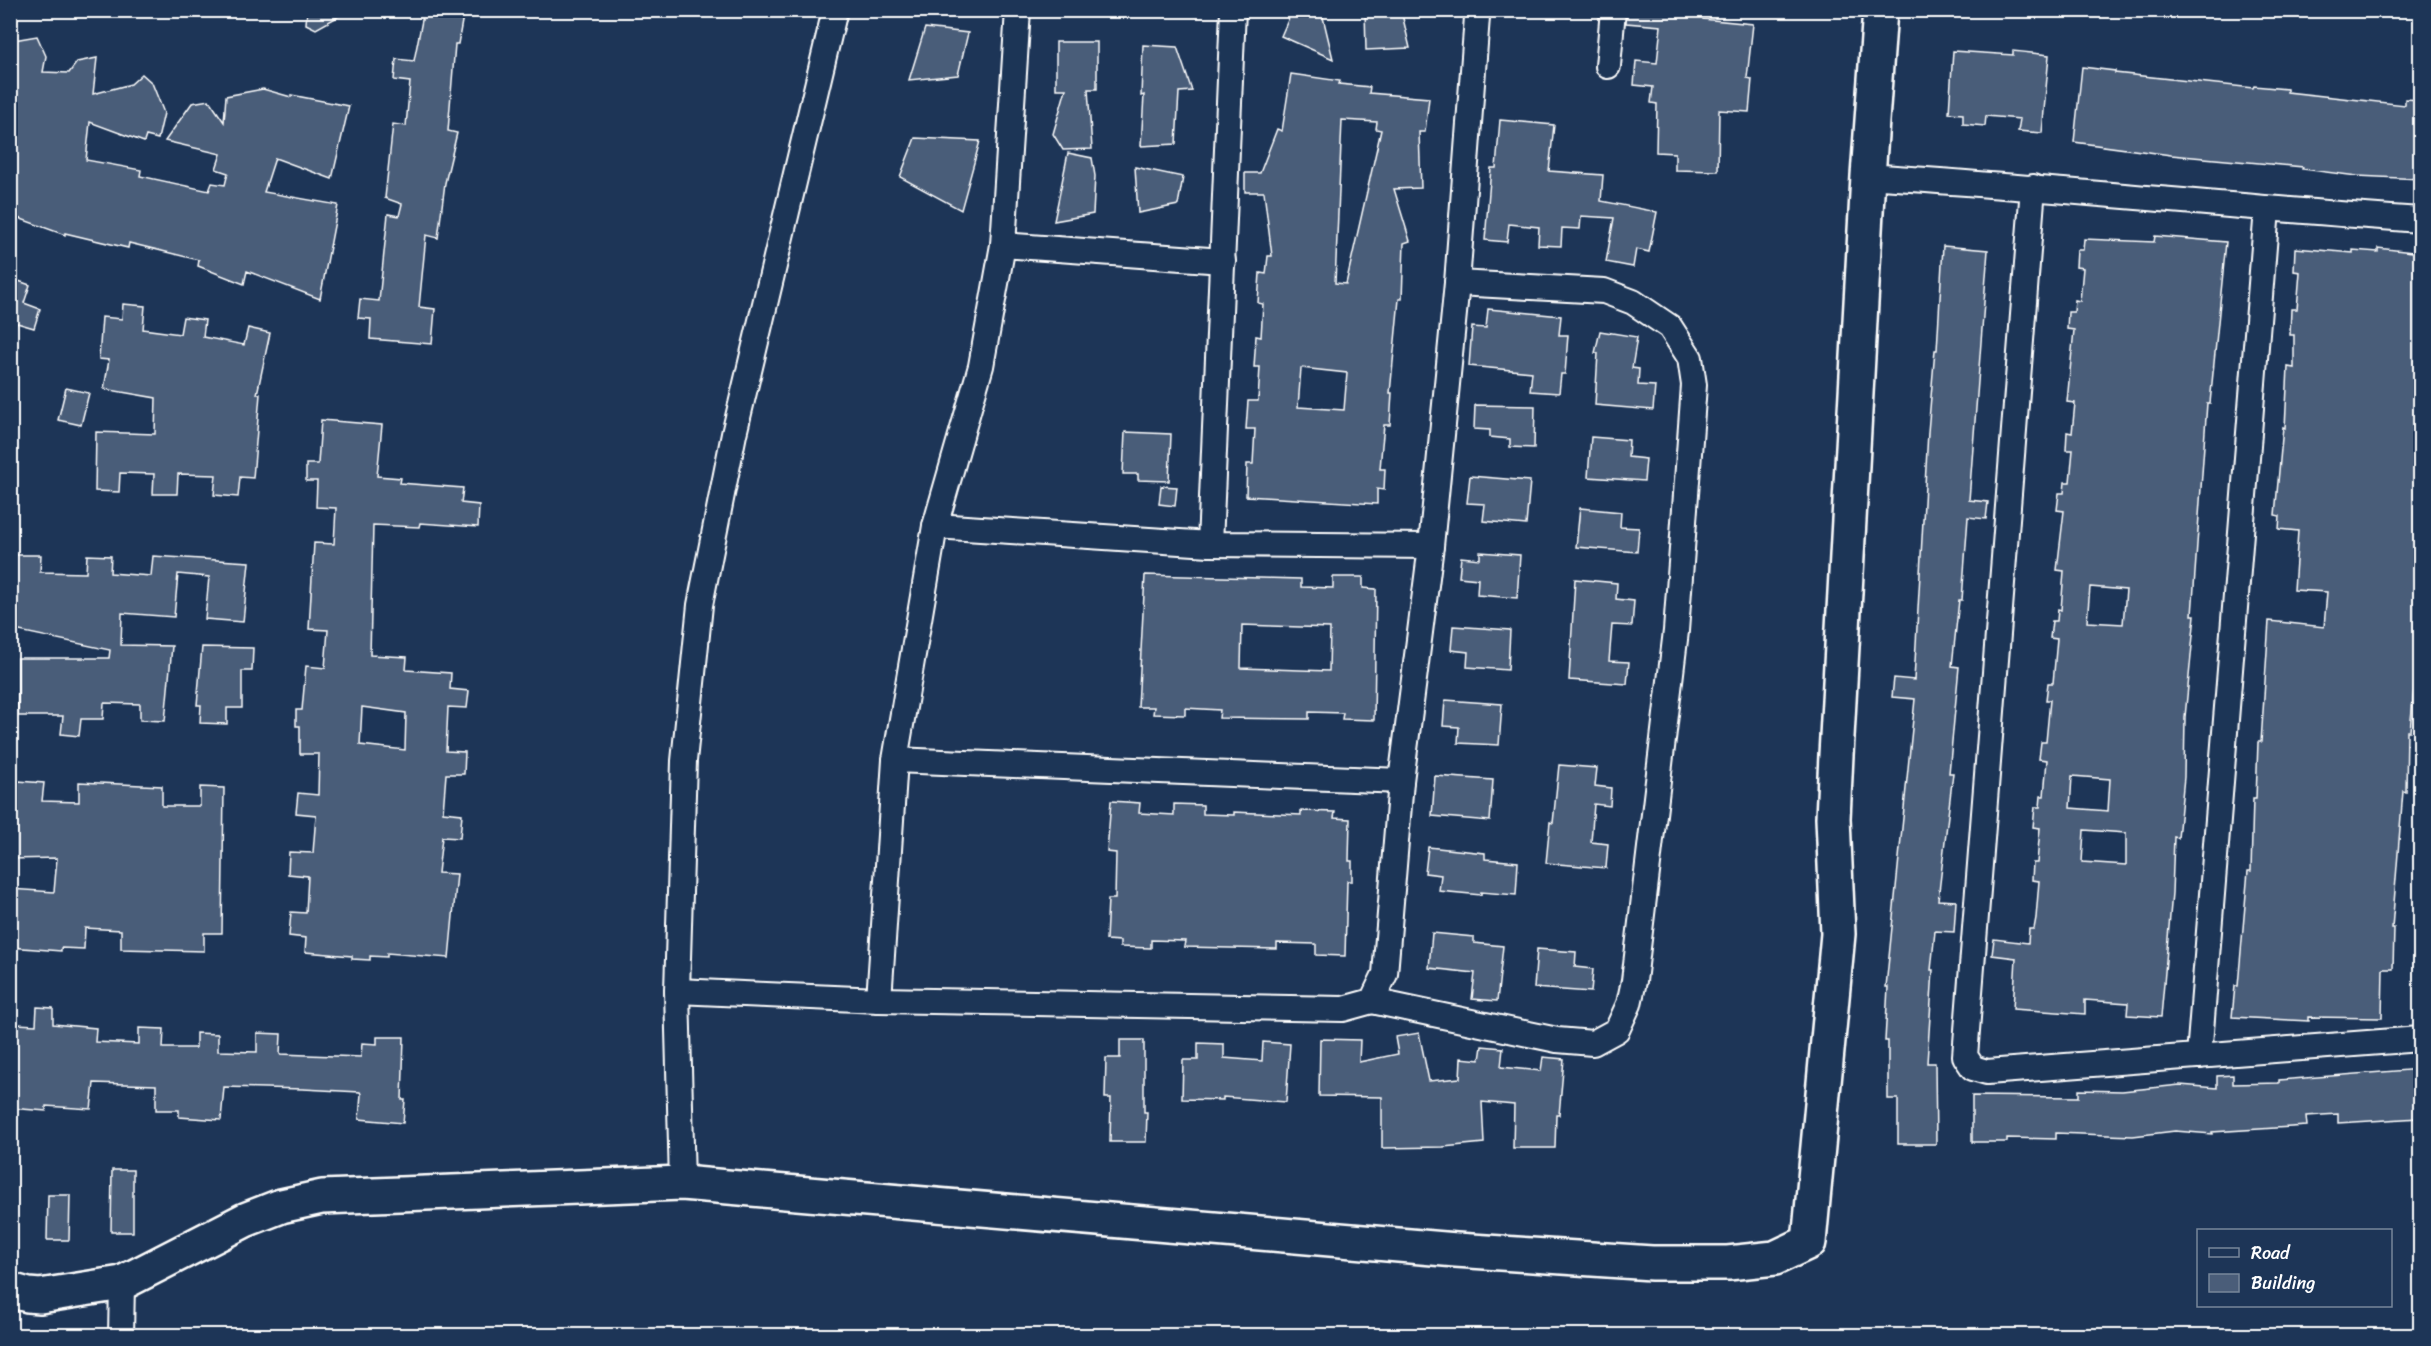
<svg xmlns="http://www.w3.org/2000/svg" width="2431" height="1346" font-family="Sriracha,sans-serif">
<rect width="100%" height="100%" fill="#1d3557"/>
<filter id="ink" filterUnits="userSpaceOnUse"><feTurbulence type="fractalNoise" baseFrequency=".0167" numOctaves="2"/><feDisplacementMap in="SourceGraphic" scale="12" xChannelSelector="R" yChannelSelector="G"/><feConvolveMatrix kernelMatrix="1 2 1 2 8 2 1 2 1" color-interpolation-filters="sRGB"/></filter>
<g filter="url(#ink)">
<g fill="#4a5d79" stroke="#fff" stroke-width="1.5" fill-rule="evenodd">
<path d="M307,10H350L316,29L306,24Z"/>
<path d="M424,10H464L458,44H455L448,131L457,133L445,183L438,238L426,235L419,307L435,309L432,344L370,339L371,319L358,318L360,299L379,301L388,214L399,216L402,204L385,198L393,124L406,126L410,82L394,80L396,59L414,61Z"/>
<path d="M1365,10L1402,14L1410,48L1366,50Z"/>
<path d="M1627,10H1704L1703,19L1753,24L1747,78L1752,79L1749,112L1719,110L1718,171L1675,170V153L1656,152L1657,104L1651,103L1653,87L1634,85L1636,61L1657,63L1661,26L1626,23Z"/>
<path d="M1292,11L1322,13L1333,59L1281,36Z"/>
<path d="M925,28L968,33L958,75L909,80Z"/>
<path d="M37,36L46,56L43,72L69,73L77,62L97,58L93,94L131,84L142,74L152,83L164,113L158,139L146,136L144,142L90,122L86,160L141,170L140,176L209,191L212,183L225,185L228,173L216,169L221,154L165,141L192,103L209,100L224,122L226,96L263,89L291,97V95L349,106L332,179L275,158L264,192L338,205L320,299L247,271L244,284L198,266L199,260L129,243L128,248L65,233V235L10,215V45L14,40Z"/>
<path d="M1056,42H1097V89H1088L1092,149L1063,150L1053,134L1066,89H1056Z"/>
<path d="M1143,45L1177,47L1192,91L1179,92L1176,144L1141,146L1144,95L1141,96Z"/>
<path d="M1953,51L2013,55V51L2049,55L2042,133L2018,131L2020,119L1986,116L1985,126L1963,124V114L1949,113Z"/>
<path d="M2082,67L2115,71V73L2253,88L2254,86L2287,89V92L2405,105V99L2421,100V179L2357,176L2302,169L2303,167L2171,155L2074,142Z"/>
<path d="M1291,74L1340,81L1339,84L1370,87L1369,93L1429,98L1425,132H1419L1421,188L1394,189L1410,241L1404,243L1402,299H1399L1390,393H1392L1390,425H1384L1382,445L1380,469H1385L1384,490L1377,489V504L1246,496L1247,464H1253L1255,429H1246L1248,401H1258L1260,367H1254L1256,336L1261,337L1263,304L1258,303L1260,273L1266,274L1268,256H1272L1264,192H1245V173H1260L1277,129L1282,131ZM1342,120L1377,122L1376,129L1381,130L1346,284L1335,283ZM1301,368L1347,373L1344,410L1298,407Z"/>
<path d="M1500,120L1554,125L1549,171L1603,175L1601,201L1657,212L1649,252L1636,249L1633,267L1606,262L1614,218L1581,216L1580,229L1562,228L1561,246L1538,245L1539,227L1509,224L1507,242L1485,240L1491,168H1496Z"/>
<path d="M915,138L980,141L961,210L900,177Z"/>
<path d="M1068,153L1092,158L1095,176L1093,214L1054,221Z"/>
<path d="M1135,167L1183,177L1178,205L1138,213Z"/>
<path d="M2155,236L2226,242L2210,403H2207L2192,615H2195L2185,717L2184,777L2178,838L2174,837L2172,893L2161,1017L2127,1015L2128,1003L2085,1000V1014L2013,1009L2016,958L1992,955L1994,939L2028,943L2029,929H2034L2036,918L2039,881L2032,880L2033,863H2037L2040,828L2033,827L2035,807H2040L2041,796H2044L2047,760L2039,759L2041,742H2046L2050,700H2046L2048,683H2053L2057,639L2050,638L2052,621H2057L2058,609L2061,610L2064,571L2057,570L2064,511L2057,510L2059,493H2064L2065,482H2070L2073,450H2066L2067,432L2072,433L2075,403L2067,402L2074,330L2067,329L2068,312H2074L2075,300L2080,301L2083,268L2076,267L2077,250H2083L2084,239L2154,242ZM2090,587L2126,590L2123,624L2087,622ZM2072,776L2110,779L2108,811L2070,808ZM2084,830L2126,833V865L2082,862Z"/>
<path d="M1943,246L1988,250L1969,500L1988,502L1986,519L1968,517L1962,600H1959L1952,666L1959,667L1949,773H1953L1938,900L1956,901L1954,932L1935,931L1931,970H1933L1927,1063H1935L1936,1144H1898V1099H1888V1041H1885L1888,987H1886L1915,699L1892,697L1894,678L1914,680L1928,432L1935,350H1937Z"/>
<path d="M2295,248L2353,253V250L2378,252V248L2421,253V588L2419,602H2417L2416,667L2410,731H2407L2406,792L2403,791L2392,928H2394L2393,969H2383L2382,1018L2309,1017V1021L2232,1017L2235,986H2238L2248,871H2251L2253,799H2256L2258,742H2261L2269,621L2324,627L2327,592L2294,590L2298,531L2279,529L2280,516L2275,515L2283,427L2285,428L2288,367L2294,368V335H2290L2291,309H2297L2300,272L2294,271Z"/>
<path d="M10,278L30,285L24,303L40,309L34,328L17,323L13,335L10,334Z"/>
<path d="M123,304L145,306L143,329L180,334L183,317L205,320L203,337L244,345L248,328L270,333L257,394H260L253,478L240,477L238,497L214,495L216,475L178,474L177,494H153L154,474L120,473L119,492L95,491L96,432L155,434L156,398L104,389L109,360L99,359L102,317L122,319Z"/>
<path d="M1488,309L1561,316L1559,335H1568L1565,374H1561L1559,393L1530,391L1532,372L1469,366L1472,327L1486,328Z"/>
<path d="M1600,331L1637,337L1632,368L1639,369L1638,385L1655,386L1653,410L1595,405L1598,353H1595Z"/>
<path d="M66,388L89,393L81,425L58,420Z"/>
<path d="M1475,405L1535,406L1534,448L1510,447V439L1490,437V430L1474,429Z"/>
<path d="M321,420L382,425L377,476L401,478L400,483L463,488L461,503L479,505L478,527L420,523L419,527L373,525L370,655L407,657L406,670L451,673L450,689L469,691L467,708L448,707L446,751L465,752L464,774H446L443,812L462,814L460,838L442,837L438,873L457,874L449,958L387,953V957L370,956V960L352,959V956L305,952L306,938L289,936L291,912L306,913L308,876L288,874L289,852L313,853L316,815L296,813L298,793L318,795L319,754H300V726H296V710H302L306,666L325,668L328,630L309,629L314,543L334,544L336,508L316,507L317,481H306V464H318ZM362,707L406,713L405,750L360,745Z"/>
<path d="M1125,432L1171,434L1169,481L1138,480V474H1123Z"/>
<path d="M1591,437L1629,440L1628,457L1646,459L1644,481L1588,477Z"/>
<path d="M1470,476L1530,481L1526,525L1483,521L1485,504L1467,503Z"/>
<path d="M1161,486L1177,487L1175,506L1159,504Z"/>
<path d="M1580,508L1621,512L1620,527L1639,528L1637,552L1576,547Z"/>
<path d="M1480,552L1520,555L1517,598L1477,595L1478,579L1459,577L1461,557L1480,559Z"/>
<path d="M14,555H41L40,572L86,573L87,555L111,556L110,573L151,576L153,556L249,562L243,622L205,619L209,577L178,574L174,617L122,613L121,645L172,646L165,721L140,720V704L104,703L103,719H81L79,736L61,734L63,716H18V658H109L110,650L10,629V573H14Z"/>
<path d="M1145,575L1301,579V587L1333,588V577H1363V588L1376,589L1374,720L1342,719L1343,713L1309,712V719L1219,718L1220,710L1185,708V715L1153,714L1154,707H1138ZM1242,625L1330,628L1329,671L1241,668Z"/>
<path d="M1575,579L1617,583L1616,599L1634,601L1632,626L1612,625L1609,661L1629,662L1627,684L1569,680Z"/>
<path d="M1453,626L1510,630L1508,670L1467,667L1468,652L1451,650Z"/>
<path d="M202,647L253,648L252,671H242V708H227V724L200,723L201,705H197Z"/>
<path d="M1445,700L1502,704L1499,745L1458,743L1459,727L1443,726Z"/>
<path d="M1559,765L1597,768L1595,786L1611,788L1610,806L1594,804L1591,842L1608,844L1606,868L1546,863L1550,822L1553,823Z"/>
<path d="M1435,776L1493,780L1490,821L1432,816Z"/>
<path d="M18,781L44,783L42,801L79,802V782L162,786V806H200V787L224,788L222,933H204V951L121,949V930L85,928L84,949L61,948V951L10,947V889L54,892L57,858L10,859V799L16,800Z"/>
<path d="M1111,801L1140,803L1139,813L1174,815V804L1203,805V814L1234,815V812L1301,815V811L1335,812L1334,818L1350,819L1349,861H1352V881H1347L1345,956L1316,955V944L1277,943V949L1184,947L1185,941L1151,940V948L1120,947V941L1106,940L1108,899H1115L1116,853L1107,852Z"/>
<path d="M1428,847L1485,853V859L1518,862L1516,895L1481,892V895L1439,891L1441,875L1425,873Z"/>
<path d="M1432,933L1474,937V943L1503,946L1497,1001L1472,999L1475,973L1429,968Z"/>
<path d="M1537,949L1576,952L1575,967L1593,969L1591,992L1534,988Z"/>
<path d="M37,1007L53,1008V1024L96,1028L95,1042L139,1044V1028L164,1029L163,1048H196V1033L218,1034V1051L257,1052V1033L281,1034L280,1054L361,1057L362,1043L377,1044V1037H404L402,1100H405L403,1123L359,1119L361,1094L360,1092L303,1089L224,1087L221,1120L179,1117V1110H156V1085L94,1083L91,1109L46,1106V1111L10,1108V1042H16L17,1024L36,1025Z"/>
<path d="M1419,1033L1429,1081L1460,1078L1461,1058L1480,1060L1482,1046L1503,1048L1501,1067L1541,1071L1543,1057L1564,1059L1559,1115H1556L1555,1148H1513L1514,1105L1482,1102L1484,1143L1443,1147L1382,1148V1097L1319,1096L1320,1039L1360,1040L1359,1062L1398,1054L1395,1037Z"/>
<path d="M1120,1040H1144V1112H1147L1146,1142H1110L1111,1098H1105L1106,1058H1120Z"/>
<path d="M1263,1042L1290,1044L1286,1102L1223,1097V1100L1182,1099L1183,1060H1198V1043L1224,1044V1058L1262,1061Z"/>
<path d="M2421,1069L2419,1118L2338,1123V1114L2306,1116L2307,1126L2212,1132V1134L2175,1131L2133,1136L2056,1133V1139L2007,1138V1142H1972V1096L2079,1097V1090L2122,1091L2180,1085L2217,1088V1076L2233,1075V1084L2279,1083V1080Z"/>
<path d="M112,1170H133V1232H111Z"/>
<path d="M48,1195H70L69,1240H47Z"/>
</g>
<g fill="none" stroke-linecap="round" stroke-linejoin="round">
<g stroke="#fff" stroke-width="28">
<g id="street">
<path d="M1608,66L1613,10"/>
<path d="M1868,176C2052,188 2236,207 2420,220"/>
<path d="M2033,187L1965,1056L1973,1068L1987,1072L2420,1039"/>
<path d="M1003,245L1223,261"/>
<path d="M935,526L1210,544L1431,546"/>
<path d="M1210,544L1233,10"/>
<path d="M895,760L1401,781"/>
<path d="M677,991L879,1000L1343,1009L1372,1001L1385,974L1401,781L1431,546L1457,283L1477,17"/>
<path d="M879,1000L895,760L935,526L981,366L1003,245L1018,10"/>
<path d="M1372,1001L1557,1040L1593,1043L1617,1030L1629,1004L1634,981L1676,631L1694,385L1690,358L1670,327L1633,302L1604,291L1457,283"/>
<path d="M2199,1056L2267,209"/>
<path d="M682,1183L677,991L684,761L700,605L734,434L835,10"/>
<path d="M121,1336L122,1283"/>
</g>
</g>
<g stroke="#fff" stroke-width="38">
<path id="secondary" d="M10,1290L28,1295L40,1296L122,1283L245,1220L281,1206L322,1197L682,1183L1456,1250L1652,1263H1728L1775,1258L1809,1242L1838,934L1833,818L1836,755L1868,176L1880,10"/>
</g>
<use href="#street" stroke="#1d3557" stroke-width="24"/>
<use href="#secondary" stroke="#1d3557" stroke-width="33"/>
</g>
</g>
<rect width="2431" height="1346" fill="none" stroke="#1d3557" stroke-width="36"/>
<rect x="18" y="18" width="2395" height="1310" fill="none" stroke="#fff" stroke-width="2" filter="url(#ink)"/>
<rect x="2197" y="1229" width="195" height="78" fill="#1d3557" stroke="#77869a" stroke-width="1.5"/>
<rect x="2209" y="1248" width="30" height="9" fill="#1d3557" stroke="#77869a" stroke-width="1.5"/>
<text x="2251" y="1259" font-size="18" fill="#ffffff">Road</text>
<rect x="2209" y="1274" width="30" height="18" fill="#4a5d79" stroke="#77869a" stroke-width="1.5"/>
<text x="2251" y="1289" font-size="18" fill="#ffffff">Building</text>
</svg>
